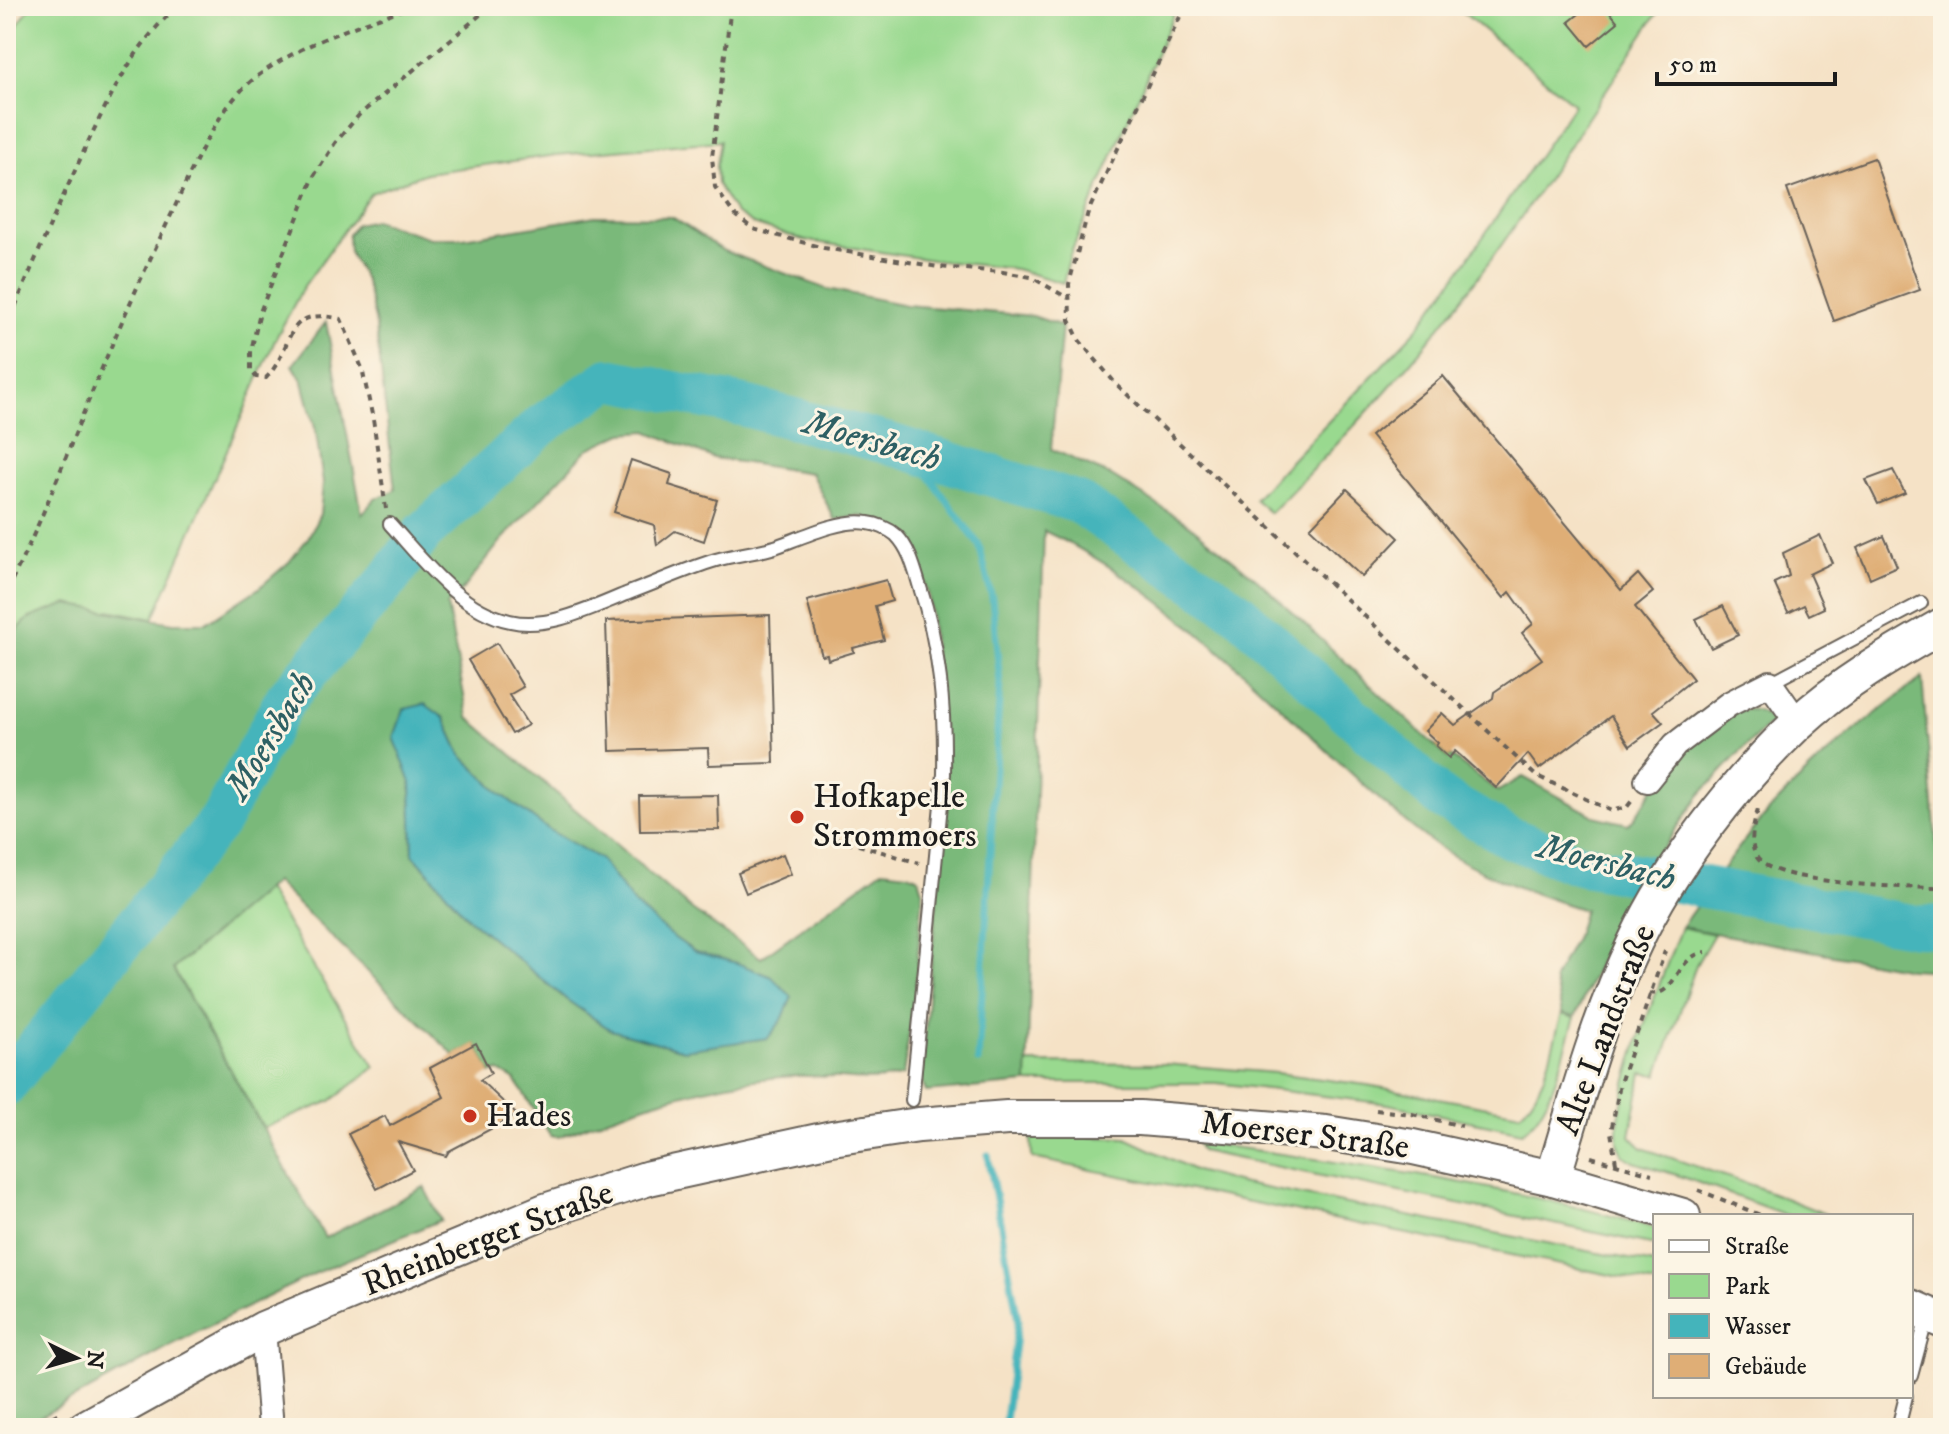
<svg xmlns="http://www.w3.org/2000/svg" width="1949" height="1434" font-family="'IM FELL DW Pica',serif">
<rect width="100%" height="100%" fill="#fcf5e5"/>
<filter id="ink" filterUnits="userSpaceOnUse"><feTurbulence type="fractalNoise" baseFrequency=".0125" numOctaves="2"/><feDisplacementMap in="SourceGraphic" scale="16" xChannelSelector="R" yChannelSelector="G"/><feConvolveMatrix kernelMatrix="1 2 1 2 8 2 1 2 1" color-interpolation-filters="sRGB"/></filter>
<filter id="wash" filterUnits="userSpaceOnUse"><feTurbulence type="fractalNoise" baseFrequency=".006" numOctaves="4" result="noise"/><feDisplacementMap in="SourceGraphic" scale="32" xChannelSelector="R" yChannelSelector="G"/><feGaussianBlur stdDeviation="1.8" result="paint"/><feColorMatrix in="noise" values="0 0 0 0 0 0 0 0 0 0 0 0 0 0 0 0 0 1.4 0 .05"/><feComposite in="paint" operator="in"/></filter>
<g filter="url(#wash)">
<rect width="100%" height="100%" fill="#f5e2c6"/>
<g fill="#99d98f" stroke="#5a7a56" stroke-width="2">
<path d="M31,6H1177L1070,255L1063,283L1015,269L932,260L803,240L753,224L735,213L717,184L716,165L720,141L557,155L426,173L371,193L304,286L276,338L153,619L110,610L6,641V42Z"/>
<path d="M1455,6H1662C1588,116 1514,236 1430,339C1381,400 1325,457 1270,513L1254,499L1416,330L1461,269L1574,104Z"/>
<path d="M266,889L375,1067L331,1101L263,1128L173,968Z"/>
<path d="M1681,927L1714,934L1696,965L1658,1075L1642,1073L1630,1136L1642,1148L1757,1187L1830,1216H1789L1680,1176L1634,1162L1623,1155L1618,1143V1123L1626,1083L1638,1041Z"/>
<path d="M1562,1014L1575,1018C1563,1052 1553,1111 1522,1132L1388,1104L1217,1083H1027V1063L1165,1064L1276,1073L1367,1085L1520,1113C1546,1091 1552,1045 1562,1014Z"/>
<path d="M1031,1135L1126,1138L1196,1171L1239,1183L1655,1264V1284L1032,1158Z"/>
<path d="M1197,1142C1351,1164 1505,1184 1655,1228V1245L1201,1151Z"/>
</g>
<g fill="#7ab97a" stroke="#4b6a4b" stroke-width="2" fill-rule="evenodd">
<path d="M595,216L672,217L724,251L827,289L906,305L1033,316L1062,326L1051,449L1111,476L1190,525L1258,580L1448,758L1450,756L1498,791L1523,777L1594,816L1628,824C1639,817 1658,777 1670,763C1678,754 1689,746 1698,738C1718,722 1749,692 1772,722L1738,754L1700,795L1626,901L1575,1017L1562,1014L1554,979L1576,936L1584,910C1530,893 1477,874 1430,841C1396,816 1365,786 1334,757C1244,674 1156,582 1044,531L1027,1083L926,1092L921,1078L922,1069L946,794L929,597L911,544L889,525L861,516L835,520L811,473L713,458L647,431L623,433L588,449L501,541L465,587L447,605L468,717L692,910L761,958L882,870L908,873L919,878L923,891L915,993L903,1075C869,1086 829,1074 794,1076C709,1081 637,1106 558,1137L551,1136L515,1080L499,1071L491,1073L476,1044L454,1055L275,882L173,969L325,1238L424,1187L441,1220L318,1272L177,1342L20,1428H6V641L29,618L67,604L173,623H206L259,588L289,562L308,538L320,514L323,483L316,432L303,382L293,365L326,322L362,514L375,499L395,490L375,319L365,280L349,252L348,235L356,224L374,220L430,238H463ZM444,718L461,755L501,794L549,830L600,859L635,905L669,934L695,952L737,963L716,1043L684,1050L611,1030L567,1000L469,919L413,854L411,783Z"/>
<path d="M1922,678L1941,895L1943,896V971L1909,969L1681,927C1707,892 1732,853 1762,819C1809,765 1865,721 1922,678Z"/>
</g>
<path fill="#44b4bb" stroke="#30686c" stroke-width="2" d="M425,704L444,718L461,755L501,794L549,830L600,859L635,905L669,934L695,952L737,963L772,977L792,997L782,1020L768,1038L684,1050L611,1030L567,1000L469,919L413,854L411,783L394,737L404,709Z"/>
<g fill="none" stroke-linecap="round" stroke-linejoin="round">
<g stroke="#44b4bb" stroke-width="7">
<path d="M910,450L979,545L992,598L1000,683L978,1061"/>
<path d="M988,1155L1018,1320L1004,1428"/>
</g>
<path stroke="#44b4bb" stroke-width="42" d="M6,1085L219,822L286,698L389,579L423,533L543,424L609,379L745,406L890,444L1079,503L1237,611L1440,797L1510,838L1579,864L1916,926L1943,927"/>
</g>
<g id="blocks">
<g fill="#dfae76">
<path d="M1589,6H1605L1618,22L1589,46L1569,22Z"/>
<path d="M1874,158L1920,290L1834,321L1787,189Z"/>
<path d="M1443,376L1621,590L1638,574L1653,592L1635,607L1693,679L1653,711L1663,722L1630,746L1611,716L1539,769L1528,754L1496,788L1455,751L1449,758L1436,746L1438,743L1425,731L1442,713L1455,725L1493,698L1494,692L1542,659L1522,633L1533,624L1510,592L1504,598L1371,436Z"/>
<path d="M631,460L672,474L669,485L717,500L704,541L675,531L657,545L654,525L614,512Z"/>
<path d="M1893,470L1905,493L1878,504L1866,480Z"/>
<path d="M1347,489L1399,538L1362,577L1310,528Z"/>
<path d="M1820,535L1832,563L1809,574L1824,608L1809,615L1804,605L1788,613L1774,583L1789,576L1783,553Z"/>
<path d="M1884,536L1897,566L1870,578L1857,548Z"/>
<path d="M886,580L892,601L875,606L884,640L853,648L854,652L828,660L827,655L822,656L807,601Z"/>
<path d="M1723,606L1738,635L1711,648L1696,619Z"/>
<path d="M770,615L774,763L709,765L708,748L610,751L606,621Z"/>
<path d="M497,643L523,687L509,695L528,725L512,734L468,660Z"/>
<path d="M718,795L719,830L640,831L639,796Z"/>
<path d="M783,854L791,874L746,893L738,873Z"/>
<path d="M476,1043L491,1073L480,1080L517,1115L449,1151L446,1156L398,1142L413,1170L377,1189L348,1134L385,1116L390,1126L444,1097L430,1068Z"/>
</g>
</g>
</g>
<g filter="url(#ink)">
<use href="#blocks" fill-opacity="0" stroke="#686158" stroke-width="2"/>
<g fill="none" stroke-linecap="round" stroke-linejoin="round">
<g stroke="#686158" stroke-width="16">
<g id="lane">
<path d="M390,524C423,560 459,610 510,621C548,630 591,608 626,594C656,583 686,569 716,560C736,554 756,553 775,547C800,538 842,518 868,523C877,524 889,529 896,535C909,548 914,567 919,584C940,647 945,707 944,774L912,1100"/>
<path d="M1770,683L1921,603"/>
<path d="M1911,1376L1927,1317"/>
<path d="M1898,1428L1906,1396"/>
</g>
</g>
<g stroke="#686158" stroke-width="28">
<g id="street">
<path d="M1647,780L1675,745L1729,704L1770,683L1798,723"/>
<path d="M263,1329L271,1428"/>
</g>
</g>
<g stroke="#686158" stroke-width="38">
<g id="secondary">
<path d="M1553,1178C1577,1098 1599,1017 1635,942C1672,864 1734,784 1797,724C1840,684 1892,654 1943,625"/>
<path d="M1911,1307L1943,1321"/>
<path d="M85,1428L263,1329L545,1211L649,1178L832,1138L919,1125L1007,1118H1140L1326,1133L1413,1147L1553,1178L1683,1216"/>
</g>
</g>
<g stroke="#686158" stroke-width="4" stroke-dasharray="6 6" stroke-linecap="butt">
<path d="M731,6L712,157L715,187L733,213L753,229L824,248L939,267L1003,272L1031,277L1068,298"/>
<path d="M1185,6L1088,212L1069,284L1070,320L1079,340L1116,384L1535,775L1611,811L1627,807L1634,798"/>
<path d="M6,8L7,6"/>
<path d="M6,329C27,278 49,227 72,177C97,123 131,43 179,6"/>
<path d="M386,509L373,419L362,368L341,319C281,305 296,347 266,378L256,377L251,370V351L260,312L314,176L335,143L359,115L491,6"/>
<path d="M6,591C39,530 62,465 88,402C114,338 142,275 172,213C193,168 217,105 259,75C304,42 361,24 413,6"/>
<path d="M1758,810C1753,825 1747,850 1761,862C1786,884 1907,888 1943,888"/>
<path d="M835,838L919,863"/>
<path d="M1649,993C1676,999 1676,955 1706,952"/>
<path d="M1376,1110L1412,1114L1462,1126"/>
<path d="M1591,1157L1652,1174"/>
<path d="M1616,1163L1611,1132L1620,1083L1665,951"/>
<path d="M1698,1190L1763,1216"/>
<path d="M31,1428L59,1413"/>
</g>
<use href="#lane" stroke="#fff" stroke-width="12"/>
<use href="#street" stroke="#fff" stroke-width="24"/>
<use href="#secondary" stroke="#fff" stroke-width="34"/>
</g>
</g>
<g fill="#c8321e" stroke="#fcf5e5" stroke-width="3">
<circle cx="797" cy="817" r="8"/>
<circle cx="470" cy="1116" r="8"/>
</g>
<g text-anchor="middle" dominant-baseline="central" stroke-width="6" stroke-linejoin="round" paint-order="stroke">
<g font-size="34" fill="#1c1c1c" stroke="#fcf5e5" text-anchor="start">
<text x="813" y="797">Hofkapelle<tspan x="813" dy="39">Strommoers</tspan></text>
<text x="486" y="1116">Hades</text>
</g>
<g font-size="34" fill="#1c1c1c" stroke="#fcf5e5">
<text transform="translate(1606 1030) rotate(-69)">Alte Landstraße</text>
<text transform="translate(1305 1135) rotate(7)">Moerser Straße</text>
<text transform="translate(488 1239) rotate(-21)">Rheinberger Straße</text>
</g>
<g font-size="36" font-style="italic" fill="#2e6064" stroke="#fcf5e5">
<text transform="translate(872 441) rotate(16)">Moersbach</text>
<text transform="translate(271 736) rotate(-59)">Moersbach</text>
<text transform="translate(1607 863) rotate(14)">Moersbach</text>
</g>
</g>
<rect width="1949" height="1434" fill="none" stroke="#fcf5e5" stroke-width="32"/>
<rect x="1653" y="1214" width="260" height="184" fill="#fcf5e5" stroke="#a29e95" stroke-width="2"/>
<rect x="1669" y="1240" width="40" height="12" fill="#ffffff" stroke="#a29e95" stroke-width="2"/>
<text x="1725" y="1254" font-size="24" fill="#1c1c1c">Straße</text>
<rect x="1669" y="1274" width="40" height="24" fill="#99d98f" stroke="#a29e95" stroke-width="2"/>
<text x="1725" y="1294" font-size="24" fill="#1c1c1c">Park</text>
<rect x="1669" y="1314" width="40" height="24" fill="#44b4bb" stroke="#a29e95" stroke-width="2"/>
<text x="1725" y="1334" font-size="24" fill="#1c1c1c">Wasser</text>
<rect x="1669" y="1354" width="40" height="24" fill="#dfae76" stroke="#a29e95" stroke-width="2"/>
<text x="1725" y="1374" font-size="24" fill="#1c1c1c">Gebäude</text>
<g transform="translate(76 1358) rotate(95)" stroke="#fcf5e5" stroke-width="6" paint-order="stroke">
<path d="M0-6L14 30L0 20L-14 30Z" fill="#1c1c1c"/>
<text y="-12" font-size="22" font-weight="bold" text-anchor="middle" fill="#1c1c1c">N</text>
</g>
<path d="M1657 72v12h178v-12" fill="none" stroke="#1c1c1c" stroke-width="4"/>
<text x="1669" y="72" font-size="24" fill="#1c1c1c" stroke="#fcf5e5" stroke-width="6" paint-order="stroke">50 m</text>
</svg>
